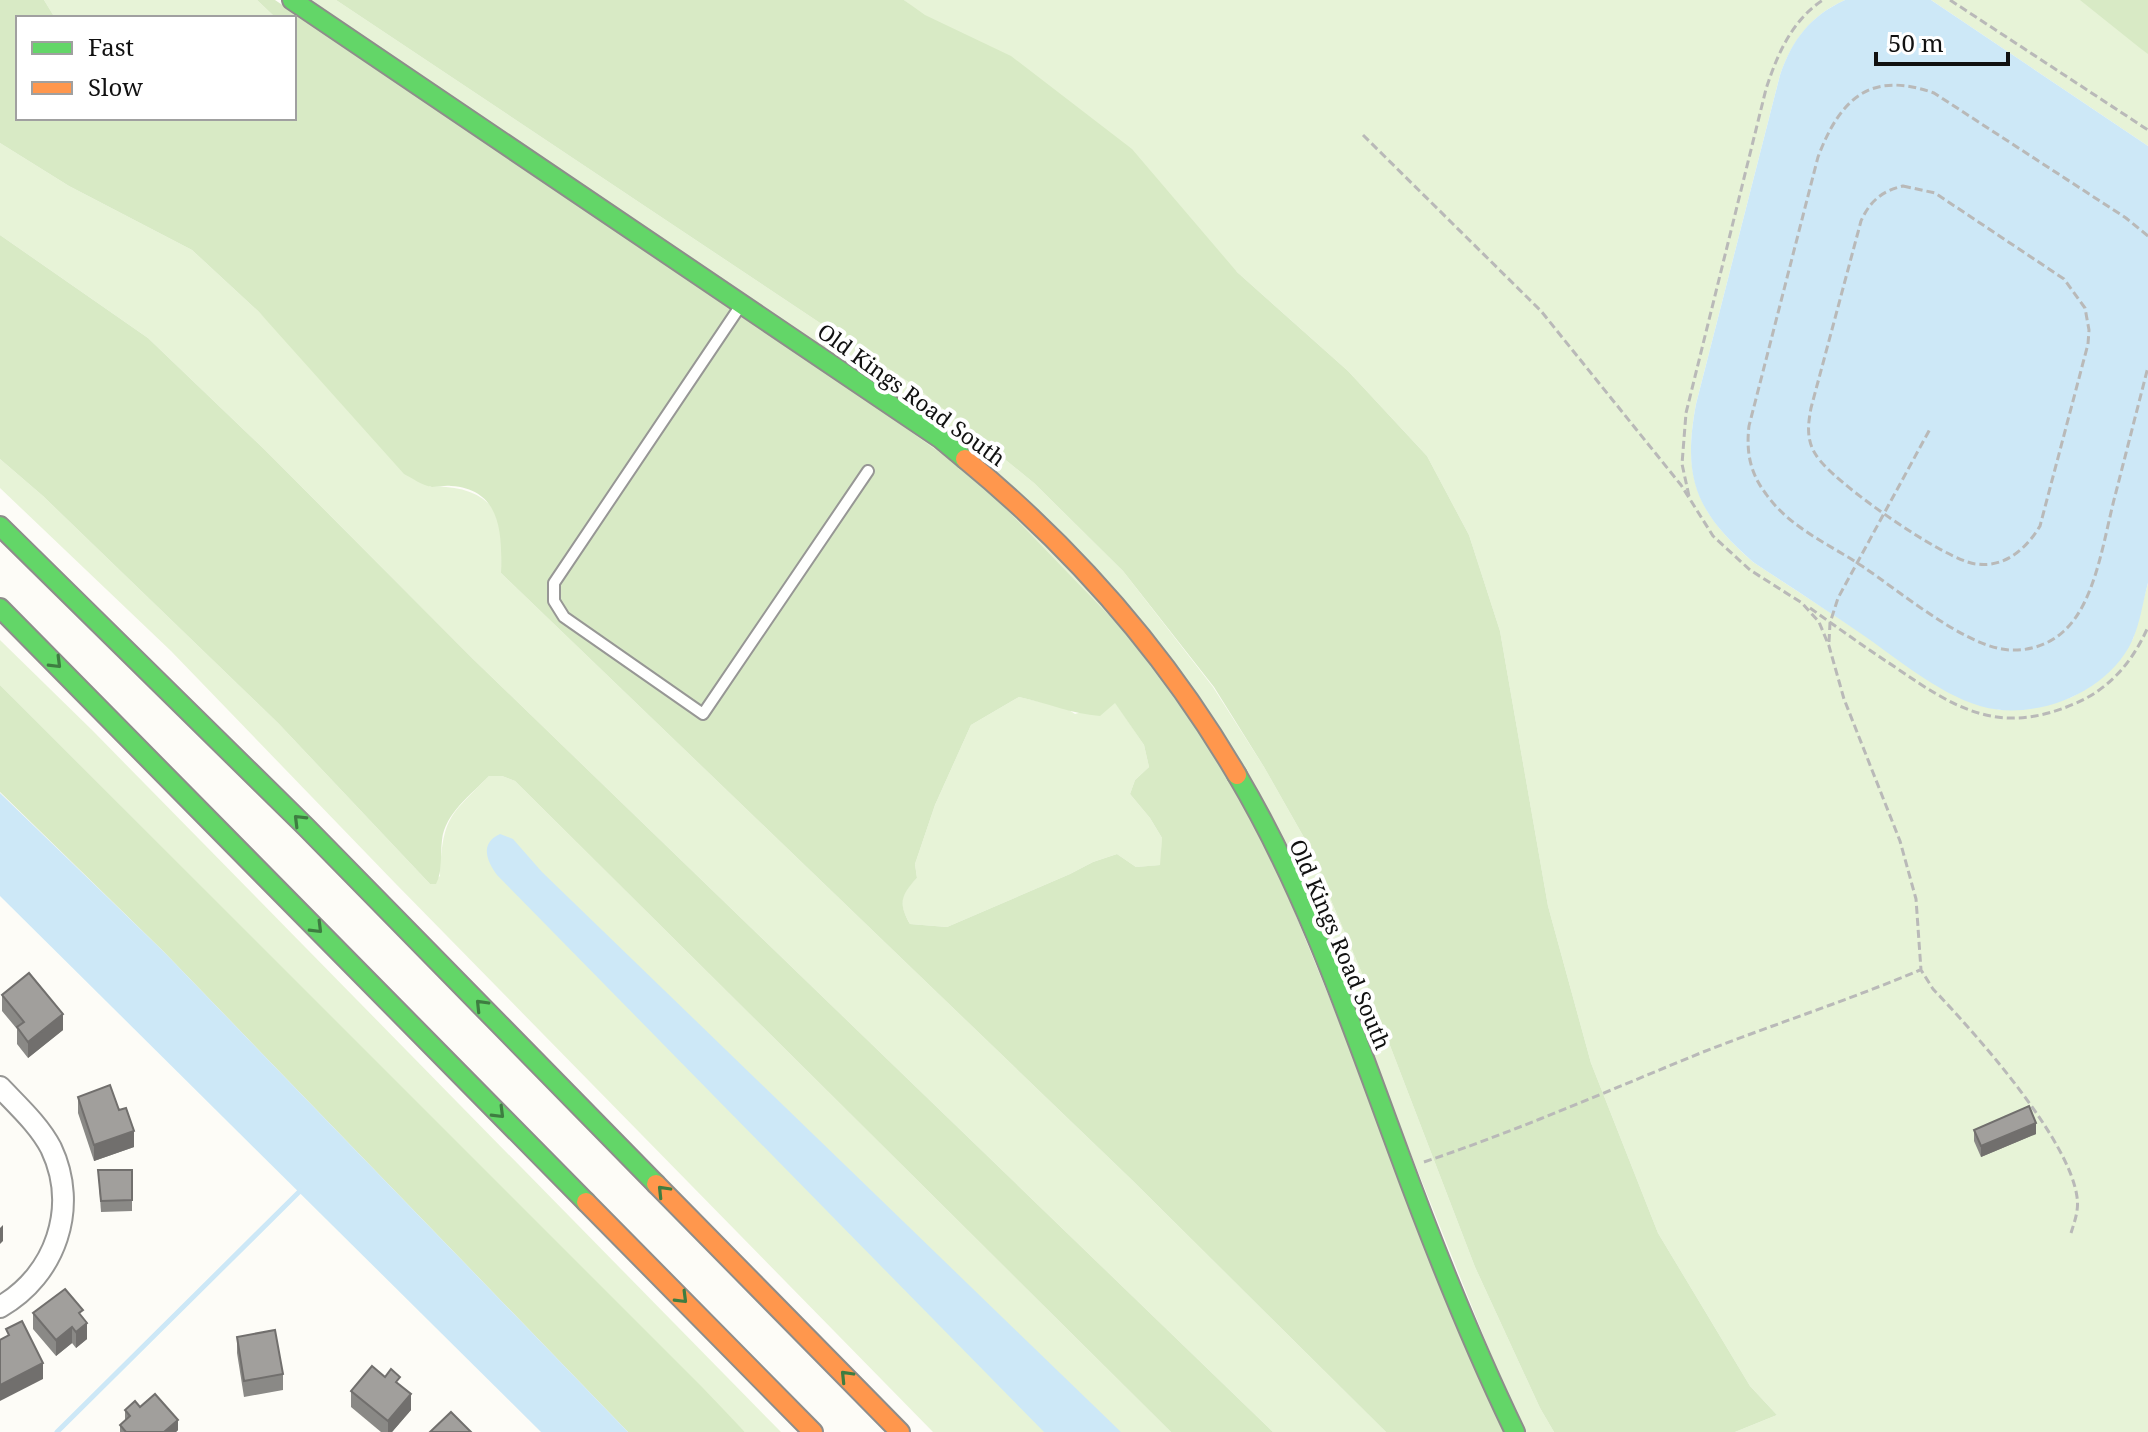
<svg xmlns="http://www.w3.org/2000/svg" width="2148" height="1432" font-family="'Noto Serif',serif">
<rect width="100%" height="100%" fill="#fdfcf7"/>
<g fill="#e7f3d7">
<path d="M44,0H257L276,18H55Z"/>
<path d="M311,0H336L916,387L1034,483L1123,571L1213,687L1264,767L1306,841L1366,983L1475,1267L1540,1408L1554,1432H1526L1504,1387L1290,851Z"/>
<path d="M904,0H1845C1811,15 1792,41 1780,75L1696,404C1682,478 1697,513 1753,562L1959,697L2000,710L2051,704L2072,697L2091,686L2133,639L2148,583V1432H1735L1777,1415L1750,1386L1658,1233L1591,1063L1548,906L1500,631L1469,535L1427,456L1348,371L1237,272Z"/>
<path d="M1931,0H2148V146Z"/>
<path d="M0,143L69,186L192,250L259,312L430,487C463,485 498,495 502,534C503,547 501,560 501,573L1132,1180L1386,1432H1273L473,659L265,450L148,338L0,235Z"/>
<path d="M0,459L43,496L279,724L430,884L440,876C443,816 449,817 489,776H502L515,781L1171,1432H933L395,883L171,651L0,488Z"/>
<path d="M0,640L93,731L781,1432H745L0,685Z"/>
<path d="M1019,697L1066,708L1075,714L1115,702L1144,745L1149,767L1135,780L1130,794L1150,818L1162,838L1161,865L1136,867L1117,854L1093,862L1070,874L947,927L910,924C898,903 900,895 917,878L915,864L935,805L971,725Z"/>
</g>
<g fill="#d8eac5" fill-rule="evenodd">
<path d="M0,0H44L55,18H18V118H294V18H276L257,0H275L882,411L979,481L1126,633L1219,759L1277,869L1506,1432H1386L1132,1180L501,573C502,535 502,489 451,486C445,485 439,487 432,487C423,486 412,478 404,474L259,312L192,250L69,186L0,143ZM1019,697C1047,703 1072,714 1100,716L1115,703L1144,745L1149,767L1135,780L1130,794L1150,818L1162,838L1160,865L1136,867L1117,854L1093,862L1070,874L947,927L910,924C898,903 901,895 917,878L915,864L935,805L971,725Z"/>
<path d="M336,0H904L925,15L1011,56L1132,149L1237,272L1348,371L1427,456L1469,535L1500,631L1548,906L1591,1063L1658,1233L1750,1386L1777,1415L1735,1432H1554L1540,1408L1475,1267L1366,983L1306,841L1264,767L1214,687L1123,571L1034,483L916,387Z"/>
<path d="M2080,0H2148V54L2140,48Z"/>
<path d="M0,235L148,338L265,450L473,659L1273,1432H1171L515,781L502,776H489C471,795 445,813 442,840C440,855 443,871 436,884H430L279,724L43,496L0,459Z"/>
<path d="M0,685L702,1387L745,1432H628L163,951L0,792Z"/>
</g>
<g fill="#cde8f7">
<path d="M1845,0H1931L2148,146V583C2143,601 2140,624 2132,641C2108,693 2034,722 1980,706C1937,693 1897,658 1860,633C1825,609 1789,586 1753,562C1696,512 1682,479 1696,404L1780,75C1792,40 1810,16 1845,0Z"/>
<path d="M0,793L163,951L628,1432H541L0,896Z"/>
<path d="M500,834L513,839L542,872L1121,1432H1044L497,875C486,860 480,843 500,834Z"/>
</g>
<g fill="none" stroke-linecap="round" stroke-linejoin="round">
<path stroke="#cde8f7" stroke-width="5" d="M57,1432L300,1191"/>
<g stroke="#979795" stroke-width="14">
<path id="lane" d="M741,305L554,583V601L564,617L703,714L868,471"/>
</g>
<g stroke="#979795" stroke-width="24">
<path id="street" d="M0,1087C18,1106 39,1125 51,1148C79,1207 56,1275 0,1307"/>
</g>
<g stroke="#8e8d8b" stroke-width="22">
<g id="fast">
<path d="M292,0L941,439L965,459"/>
<path d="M0,526L306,827L656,1184"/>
<path d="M0,608L586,1202"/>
<path d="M1237,775C1307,893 1351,1024 1399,1153C1434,1248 1471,1341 1515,1432"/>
</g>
</g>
<g stroke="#8e8d8b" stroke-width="22">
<g id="slow">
<path d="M965,459C1073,548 1166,654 1237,775"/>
<path d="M656,1184L900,1432"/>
<path d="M586,1202L813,1432"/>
</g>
</g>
<g stroke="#b9b9b8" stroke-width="3" stroke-dasharray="8 4" stroke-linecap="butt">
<path d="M1950,0L2148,130"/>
<path d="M1363,135L1541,311L1681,485L1713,536L1750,570L1802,603L1819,622L1829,646L1844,699L1900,841L1916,899L1921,970L1933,989C1975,1033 2069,1138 2077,1197C2079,1210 2075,1220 2071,1233"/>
<path d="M1903,186L1935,193L2064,279L2085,308L2089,330L2088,344L2040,526C2026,549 2005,568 1976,564C1946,561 1832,482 1816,455C1806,440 1808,424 1811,408L1861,221C1870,201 1882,191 1903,186Z"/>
<path d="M2148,236L2126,218L1934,93C1870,70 1840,99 1818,157L1749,426C1746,452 1750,473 1766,494C1790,528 1829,544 1862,566C1899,591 1960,642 2002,649C2024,653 2048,646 2064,631C2096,602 2104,537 2115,496C2126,453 2137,410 2148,367"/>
<path d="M1689,496L1682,464L1686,413L1766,89C1777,55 1792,20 1823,0"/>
<path d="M1810,608C1838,628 1866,648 1895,667C1956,709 1999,736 2074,704C2110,689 2133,661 2148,627"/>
<path d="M1829,642L1830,623L1838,598L1930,429"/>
<path d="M1424,1162C1519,1130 1610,1090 1703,1052C1775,1024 1849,1000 1920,970"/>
</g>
<use href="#lane" stroke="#fffffe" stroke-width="10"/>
<use href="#street" stroke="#fffffe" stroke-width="20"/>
<use href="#fast" stroke="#63d668" stroke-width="18"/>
<use href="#slow" stroke="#ff974d" stroke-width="18"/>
</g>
<g fill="#8a8986">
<path d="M2,995L63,1030L28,1058L17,1044V1029L2,1011Z"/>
<path d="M78,1097L119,1110L134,1147L94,1161L78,1113Z"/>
<path d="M1974,1130L2036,1134L1981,1157L1974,1141Z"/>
<path d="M98,1170H132V1211L101,1212Z"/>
<path d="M33,1313L83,1318L87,1339L76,1348L72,1343L56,1356L33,1329Z"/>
<path d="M237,1337L283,1374V1390L244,1397L237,1353Z"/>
<path d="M385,1377L400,1385L411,1410L392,1432H381L351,1407V1391Z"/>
<path d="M140,1407L178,1430L176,1432H120V1425L125,1420V1410Z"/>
</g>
<g fill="#716f6d">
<path d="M63,1014V1030L28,1058V1042Z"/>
<path d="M2036,1123V1134L1981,1157V1146Z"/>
<path d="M134,1131V1147L94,1161V1145Z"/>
<path d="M3,1225V1241L0,1244V1228Z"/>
<path d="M87,1323V1339L76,1348V1332Z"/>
<path d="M72,1327V1343L56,1356V1340Z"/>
<path d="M43,1363V1379L0,1401V1385Z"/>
<path d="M411,1394V1410L392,1432H388V1421Z"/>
<path d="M178,1420V1430L176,1432H164Z"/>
</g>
<g fill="#a19f9c" stroke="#716f6d" stroke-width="2">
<path d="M29,973L63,1014L28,1042L17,1027L24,1022L2,995Z"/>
<path d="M110,1085L119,1110L126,1108L134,1131L94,1145L78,1097Z"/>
<path d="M2029,1106L2036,1123L1981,1146L1974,1130Z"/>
<path d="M98,1170H132V1200L101,1201Z"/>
<path d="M65,1289L83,1310L79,1313L87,1323L76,1332L72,1327L56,1340L33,1313Z"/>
<path d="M22,1321L43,1363L0,1385V1340L9,1335L6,1329Z"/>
<path d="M275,1330L283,1374L244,1381L237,1337Z"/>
<path d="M372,1366L385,1377L391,1369L400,1377L396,1382L411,1394L388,1421L351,1391Z"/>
<path d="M155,1394L178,1420L164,1432H126L120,1425L130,1416L125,1410L135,1401L140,1407Z"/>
<path d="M451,1412L471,1432H430Z"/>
</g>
<defs><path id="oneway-chevron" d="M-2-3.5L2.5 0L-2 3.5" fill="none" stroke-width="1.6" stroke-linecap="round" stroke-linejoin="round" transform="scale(2)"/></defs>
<g stroke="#3e7d41">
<use href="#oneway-chevron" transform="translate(56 663) rotate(45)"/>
<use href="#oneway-chevron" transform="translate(299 820) rotate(-135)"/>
<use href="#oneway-chevron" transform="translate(317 928) rotate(45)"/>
<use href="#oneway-chevron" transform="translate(481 1005) rotate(-134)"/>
<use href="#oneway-chevron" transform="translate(499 1113) rotate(45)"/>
<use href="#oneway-chevron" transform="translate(663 1191) rotate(-134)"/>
<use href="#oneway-chevron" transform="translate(682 1298) rotate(45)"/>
<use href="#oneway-chevron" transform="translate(846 1376) rotate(-134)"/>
</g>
<g text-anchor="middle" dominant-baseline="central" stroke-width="8" stroke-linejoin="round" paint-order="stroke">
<g font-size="22" fill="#111" stroke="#fff">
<text transform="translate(912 394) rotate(36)">Old Kings Road South</text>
<text transform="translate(1341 944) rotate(67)">Old Kings Road South</text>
</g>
</g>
<rect x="16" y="16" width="280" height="104" fill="#ffffff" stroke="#a0a0a0" stroke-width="2"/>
<rect x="32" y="42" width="40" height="12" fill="#63d668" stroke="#a0a0a0" stroke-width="2"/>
<text x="88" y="56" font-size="24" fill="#111111">Fast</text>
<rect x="32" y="82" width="40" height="12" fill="#ff974d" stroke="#a0a0a0" stroke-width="2"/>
<text x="88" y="96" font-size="24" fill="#111111">Slow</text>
<path d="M1876 52v12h132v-12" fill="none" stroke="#111111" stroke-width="4"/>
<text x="1888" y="52" font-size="24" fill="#111111" stroke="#ffffff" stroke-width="6" paint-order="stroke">50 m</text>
</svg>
